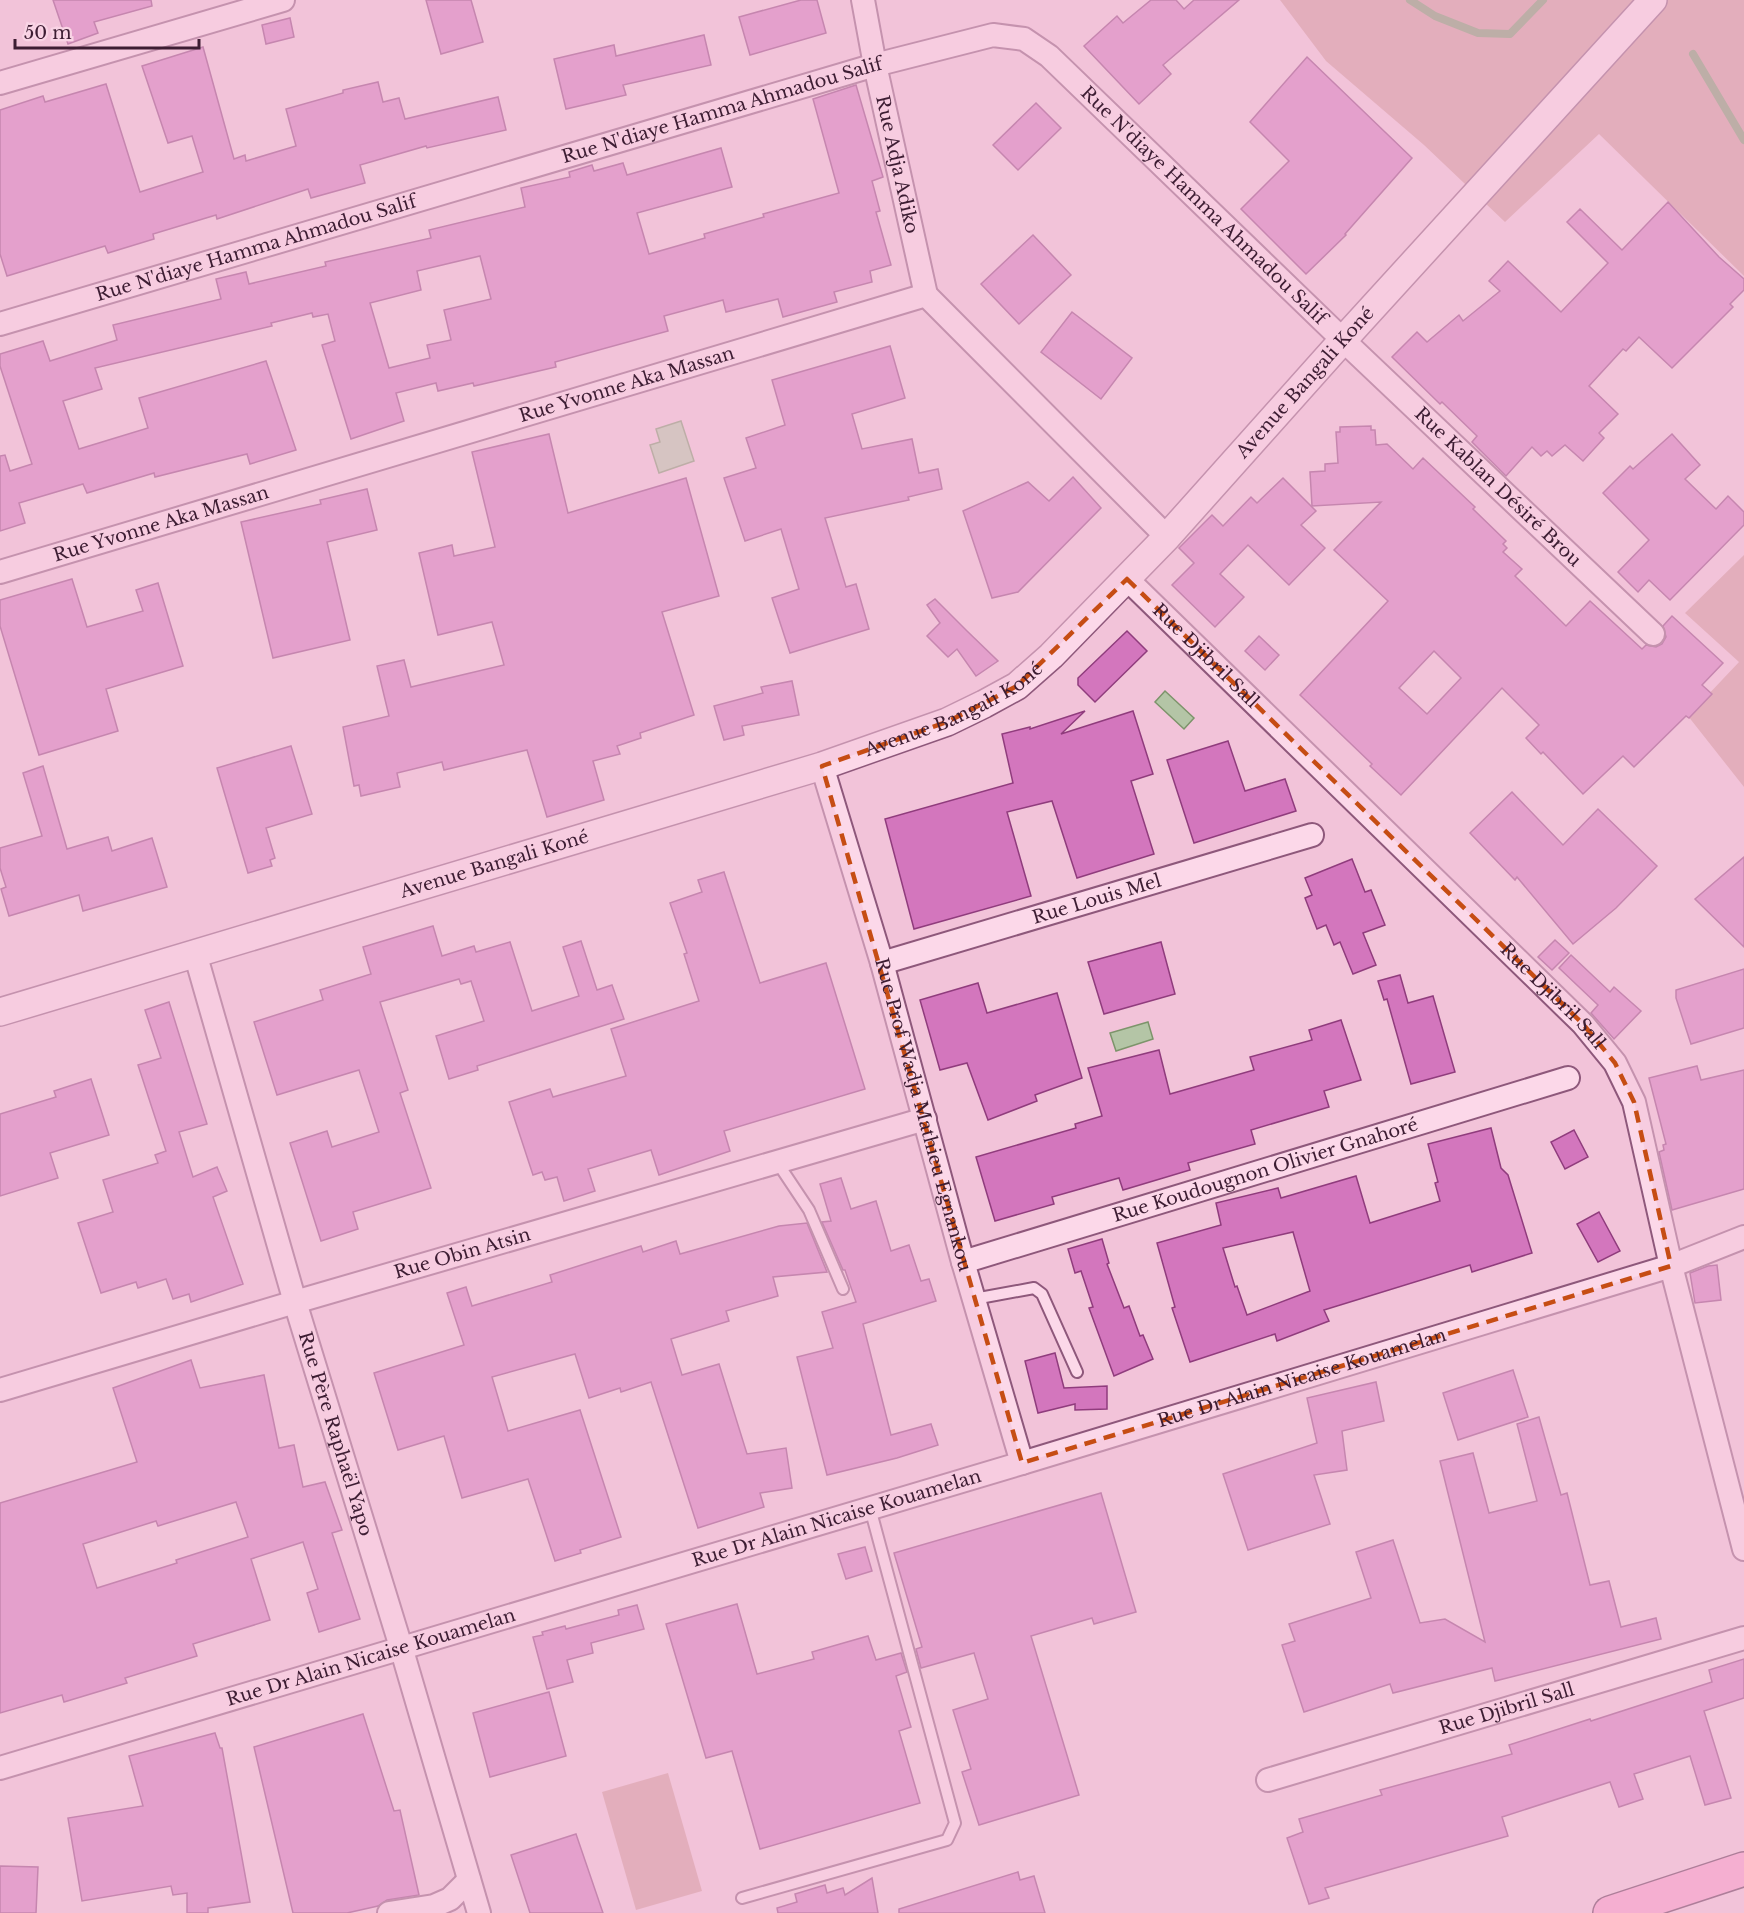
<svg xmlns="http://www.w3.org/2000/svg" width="1744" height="1913" font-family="'Libre Baskerville',serif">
<rect width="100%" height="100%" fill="#f2c3d9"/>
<g fill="#d1969a">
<path d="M1280,0H1744V276L1599,134L1505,222L1424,145L1326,61Z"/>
<path d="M1744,555V787L1688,716L1739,662L1685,613Z"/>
<path d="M668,1773L702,1891L636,1910L602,1792Z"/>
</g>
<g fill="#b4c5a6" stroke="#7d946b" stroke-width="1.5">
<path d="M681,421L694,461L659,473L650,445L660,442L656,429Z"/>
<path d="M1165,691L1194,718L1184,729L1155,702Z"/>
<path d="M1148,1022L1153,1039L1116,1051L1110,1033Z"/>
</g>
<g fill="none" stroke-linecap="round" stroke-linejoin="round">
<g stroke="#7d946b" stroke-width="8">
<path d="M1410,0L1435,16L1478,33L1510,34L1543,0"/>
<path d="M1693,54L1744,140"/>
</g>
</g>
<g fill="#d376bd" stroke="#903c7d" stroke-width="1.5" fill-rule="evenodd">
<path d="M53,0H151L152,6L94,22L98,33L68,44Z"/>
<path d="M426,0H471L483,42L441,54Z"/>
<path d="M801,0H817L826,33L750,55L739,17Z"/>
<path d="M1151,0H1176L1184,9L1194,0H1239L1163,65L1171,74L1139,104L1084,46L1117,16L1123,23Z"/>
<path d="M290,18L294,37L266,44L262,25Z"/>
<path d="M704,35L711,65L623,85L626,95L566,109L554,59L614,45L616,56Z"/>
<path d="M203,47L234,159L245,155L246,161L296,146L286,109L343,93V90L378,82L383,102L399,98L405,119L498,97L506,130L427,148L426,146L360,165L365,183L311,198L308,189L217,219L216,215L153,234L154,239L108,253L105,246L7,276L0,254V110L43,96L45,102L106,84L140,192L203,172L192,136L168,143L142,66Z"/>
<path d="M1307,57L1412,158L1345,234L1346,235L1306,274L1241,209L1289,161L1250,122Z"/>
<path d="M856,85L883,177L872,181L880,211L876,212L891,265L870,271L872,282L834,292L837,302L783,317L778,299L726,312L723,300L664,316L668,331L555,362L556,367L474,386L473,383L438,391L436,383L396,393L404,421L351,439L322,345L335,341L328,314L313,317L312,313L271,323L272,326L95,368L102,389L63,401L79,449L148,428L139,398L266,361L296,450L250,464L247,454L155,477L154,473L87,493L83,484L19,503L25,523L0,531V456L5,455L10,471L32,464L0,366V354L43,341L50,361L117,340L113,325L221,299L216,279L246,272L249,284L326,266L325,262L431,238L429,230L525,207L521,188L570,177L569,172L592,165L594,171L623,163L627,175L721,148L732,187L637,213L649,254L705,238L704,234L764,217L763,214L839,193L813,99ZM480,256L491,299L444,310L451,340L427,345L430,358L389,368L370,303L421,290L417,271Z"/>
<path d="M1036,103L1061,128L1018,170L993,145Z"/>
<path d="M1668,202L1719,257L1744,279V290L1730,304L1733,307L1672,368L1639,337L1626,351L1623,349L1589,386L1618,414L1599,433L1604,438L1583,461L1565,445L1552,456L1547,451L1541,456L1532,447L1506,476L1472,442L1477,436L1442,402L1440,404L1392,357L1417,332L1427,342L1459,315L1463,321L1500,291L1489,281L1508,261L1561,312L1608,263L1567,222L1580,209L1622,250Z"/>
<path d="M1033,235L1071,275L1019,324L981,284Z"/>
<path d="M1072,312L1132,358L1101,399L1041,352Z"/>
<path d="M890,346L905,398L852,414L862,449L912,439L919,473L938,469L942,489L908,497L909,500L825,518L846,587L856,584L869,629L790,653L772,598L799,589L781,529L745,541L724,478L756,468L746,438L785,425L772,380Z"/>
<path d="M1371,426V430H1375L1376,445L1387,444L1413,469L1423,458L1475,507L1473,509L1506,541L1503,544L1507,548L1503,552L1522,569L1515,576L1566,626L1590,601L1642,649L1646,645L1656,647L1662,644L1666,637L1663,626L1672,616L1723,663L1702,685L1712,694L1689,718L1686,716L1634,767L1623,756L1583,794L1543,752L1541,754L1526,738L1539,725L1502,688L1401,795L1370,766L1372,764L1300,695L1388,601L1334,550L1381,502L1312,506L1310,472L1325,471V464L1338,463L1336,432H1340V427ZM1434,651L1461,678L1427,714L1399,688Z"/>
<path d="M549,434L568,513L686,478L719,596L662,612L694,715L640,733L641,738L617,746L620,754L593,761L604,800L547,817L527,750L444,770L442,762L397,773L400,787L361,796L359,785L354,786L343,727L389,716L377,666L404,660L411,687L504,665L492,622L438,635L419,553L452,545L454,556L495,547L472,452Z"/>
<path d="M1672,434L1700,465L1685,479L1716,509L1728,496L1744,512V525L1670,600L1649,580L1638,592L1618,572L1649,540L1603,493L1630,466L1633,469Z"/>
<path d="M1073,477L1101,508L1018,592L992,598L963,511L1028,482L1049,501Z"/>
<path d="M1283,478L1316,511L1301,525L1325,548L1289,585L1248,545L1220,574L1244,597L1215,627L1172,585L1194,563L1179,548L1212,515L1223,526L1251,497L1257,503Z"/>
<path d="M367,489L377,530L327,542L350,640L273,658L241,522L321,504L320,500Z"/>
<path d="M72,579L87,627L143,611L136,590L158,583L183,666L106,689L118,731L39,755L0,626V600Z"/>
<path d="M935,599L967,631L998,661L976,676L957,649L948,657L927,636L940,623L927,605Z"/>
<path d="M1127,631L1147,651L1095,702L1078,685V678Z"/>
<path d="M1259,636L1279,655L1265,670L1245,651Z"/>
<path d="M792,681L799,715L742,726L744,735L724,740L714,706L763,693L761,687Z"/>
<path d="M1085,711L1061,734L1133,711L1153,774L1131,781L1154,854L1077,878L1052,801L1007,812L1031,896L914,929L885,819L1013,783L1002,734L1030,727V729Z"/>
<path d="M1228,741L1245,791L1285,779L1296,811L1194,843L1167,760Z"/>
<path d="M291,746L312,814L266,828L275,858L270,860L272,866L248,873L217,768Z"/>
<path d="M43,766L67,849L108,837L112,851L152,838L167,887L83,911L79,895L9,916L1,889L6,887L0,868V848L42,836L23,773Z"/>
<path d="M1512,792L1563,845L1598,809L1657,866L1616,908L1573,944L1517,877L1515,880L1470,833Z"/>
<path d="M1744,857V947L1695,899Z"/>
<path d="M1352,859L1365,892L1371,890L1385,925L1363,933L1376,965L1353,974L1340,942L1334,945L1326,925L1317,929L1305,898L1312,895L1305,878Z"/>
<path d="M724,872L760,983L826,963L865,1089L724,1131L730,1151L659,1175L651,1150L588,1169L595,1191L564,1201L557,1177L545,1180L542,1172L533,1175L509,1102L550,1089L553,1097L626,1076L611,1029L699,1001L684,954L687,953L670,903L702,892L698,880Z"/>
<path d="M433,926L442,956L474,946L476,952L510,942L532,1011L579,996L563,947L581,941L597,990L612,985L624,1019L477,1066L478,1070L449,1079L436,1036L484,1021L471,981L461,984L459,979L380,1002L408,1090L400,1093L431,1188L353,1212L358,1229L321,1241L290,1143L327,1131L332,1147L379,1132L359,1070L277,1095L254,1022L323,1000L320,990L371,974L363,947Z"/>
<path d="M1555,940L1569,953L1552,970L1538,957Z"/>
<path d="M1161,942L1175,994L1104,1014L1088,962Z"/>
<path d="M1571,955L1610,992L1614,987L1641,1011L1614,1039L1591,1013L1598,1005L1559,968Z"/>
<path d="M1744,969V1028L1691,1044L1676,998V990Z"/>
<path d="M1400,975L1408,1003L1433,996L1455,1072L1411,1084L1387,999L1384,1000L1378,981Z"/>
<path d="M978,983L987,1013L1057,993L1082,1078L1035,1095L1037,1101L988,1120L967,1063L940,1070L920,1000Z"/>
<path d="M169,1002L207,1124L179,1132L193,1177L217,1167L227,1191L213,1197L243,1284L191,1302L189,1294L173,1299L166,1279L138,1288L136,1282L101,1293L78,1223L113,1212L103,1180L158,1163L155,1155L166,1151L138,1065L161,1058L145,1010Z"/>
<path d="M1341,1020L1361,1080L1324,1091L1329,1107L1251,1130L1255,1144L1188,1163L1190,1170L1123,1190L1119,1178L1052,1197L1054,1204L995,1221L976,1157L1076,1128L1075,1124L1102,1116L1088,1068L1159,1050L1170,1094L1254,1070L1250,1057L1312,1040L1309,1030Z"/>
<path d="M1697,1066L1701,1080L1744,1070V1189L1672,1210L1659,1152L1664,1150L1663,1145L1666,1144L1649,1078Z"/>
<path d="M91,1079L109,1135L50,1153L58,1178L0,1196V1114L56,1097L54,1091Z"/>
<path d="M1491,1128L1501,1168L1508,1175L1532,1253L1472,1272L1470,1265L1324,1310L1329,1321L1277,1341L1275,1334L1190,1362L1172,1308L1175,1307L1157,1243L1221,1225L1216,1203L1278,1188L1281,1198L1356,1176L1370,1223L1440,1201L1435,1183L1438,1182L1428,1144ZM1293,1232L1310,1291L1247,1315L1237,1286L1235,1287L1223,1248Z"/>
<path d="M1574,1130L1588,1157L1565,1169L1551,1142Z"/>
<path d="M841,1178L851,1209L876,1201L891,1251L909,1245L921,1281L929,1279L936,1301L863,1324L891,1435L931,1424L938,1445L897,1458L827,1475L797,1357L833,1348L822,1312L856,1302L845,1270H843L822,1222L831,1221L820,1184Z"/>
<path d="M1599,1212L1620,1251L1598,1262L1577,1224Z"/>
<path d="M807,1223L827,1272L773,1277L778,1296L726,1311L729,1321L671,1339L682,1375L719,1364L747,1454L786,1448L792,1488L760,1493L764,1507L698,1528L651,1382L621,1392L620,1388L589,1398L575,1354L492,1377L508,1431L580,1410L621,1537L580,1550L581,1553L555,1561L528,1479L462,1498L444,1436L398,1450L374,1373L464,1345L447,1293L466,1287L472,1306L552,1282L550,1275L641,1246L643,1252L676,1241L680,1254L779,1226Z"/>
<path d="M1102,1239L1109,1263L1107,1264L1124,1308L1129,1306L1140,1336L1143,1335L1153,1359L1114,1376L1089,1308L1093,1307L1081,1271L1075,1273L1068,1249Z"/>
<path d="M1717,1265L1721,1300L1695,1303L1690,1273L1708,1266Z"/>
<path d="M1055,1353L1064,1388L1107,1386V1409L1075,1410V1404L1038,1413L1025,1361Z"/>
<path d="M191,1360L200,1388L264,1375L279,1448L294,1445L303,1487L325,1482L342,1530L332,1533L360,1619L319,1632L307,1593L318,1589L303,1542L251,1559L270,1620L193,1644L197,1656L125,1678L127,1683L64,1702L62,1695L0,1713V1503L137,1462L113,1388ZM236,1502L248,1537L176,1560L177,1563L97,1588L83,1544L156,1521L158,1526Z"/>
<path d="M1513,1370L1528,1417L1458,1440L1443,1393Z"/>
<path d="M1376,1382L1384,1421L1342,1431L1347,1470L1314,1475L1330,1524L1248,1550L1223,1474L1317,1443L1307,1398Z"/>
<path d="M1539,1417L1561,1495L1567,1493L1590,1585L1609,1581L1621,1627L1656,1618L1661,1639L1495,1681L1492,1668L1393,1693L1390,1684L1304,1712L1282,1645L1295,1641L1289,1624L1371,1598L1356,1552L1393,1540L1420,1623L1445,1619L1485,1642L1440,1461L1473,1453L1489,1513L1537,1501L1517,1424Z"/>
<path d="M1101,1493L1136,1612L1094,1624L1092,1618L1031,1636L1079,1795L979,1825L962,1772L971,1769L953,1710L988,1699L974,1653L921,1668L916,1649L922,1647L894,1553Z"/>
<path d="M865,1547L872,1571L846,1579L838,1554Z"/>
<path d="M737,1604L757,1674L814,1659L812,1652L868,1636L876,1660L901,1653L907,1672L896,1676L911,1727L899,1731L920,1803L760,1849L732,1751L706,1758L666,1624Z"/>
<path d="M637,1605L644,1629L591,1643L593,1653L567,1660L573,1682L547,1689L533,1637L543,1635L542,1632L565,1626L566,1629L619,1615L618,1610Z"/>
<path d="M1744,1659V1698L1704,1711L1731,1798L1705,1805L1690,1756L1634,1774L1643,1799L1619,1807L1610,1782L1502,1817L1508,1836L1325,1888L1329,1898L1309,1904L1287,1838L1303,1832L1299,1819L1382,1795L1380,1790L1512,1754L1509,1745L1590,1719L1591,1721L1712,1682L1709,1670Z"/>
<path d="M549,1692L566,1756L490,1777L473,1713Z"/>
<path d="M363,1714L394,1811L400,1810L419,1895L387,1900L378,1906L347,1913H293L254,1747Z"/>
<path d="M215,1733L220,1748H222L250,1902L208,1908V1913H187V1893L173,1895L171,1886L82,1901L68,1818L143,1806L129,1756Z"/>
<path d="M576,1834L603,1913H530L511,1855Z"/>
<path d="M0,1866L38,1867L36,1913H0Z"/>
<path d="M1018,1872L1020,1880L1034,1876L1045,1913H899V1909Z"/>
<path d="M872,1878L878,1913H778L777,1908L797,1902L795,1894L825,1885L827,1893L843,1888L845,1895Z"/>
</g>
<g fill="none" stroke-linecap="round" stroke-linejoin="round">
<g stroke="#8e587b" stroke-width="14">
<g id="service">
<path d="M777,1162L809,1210L843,1289"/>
<path d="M974,1299L1034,1288L1042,1294L1077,1372"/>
<path d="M742,1898L947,1840L955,1823L870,1508"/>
</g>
</g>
<g stroke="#8e587b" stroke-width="26">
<g id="minor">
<path id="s1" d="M863,0L875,65L926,295"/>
<path d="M0,83L283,0"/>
<path id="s2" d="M0,324L875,65L993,35L1024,39L1049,56L1343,340L1653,634"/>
<path id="s3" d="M0,572L926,295L1167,537"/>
<path id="s4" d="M1127,579L1583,1024L1615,1063L1634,1102L1671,1266L1744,1549"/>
<path id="s5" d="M822,766L882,963L963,1262L1022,1463"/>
<path id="s6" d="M195,953L295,1302L401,1647L479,1913"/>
<path id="s7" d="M882,963L1312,835"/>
<path id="s8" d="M963,1262L1568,1078"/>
<path id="s9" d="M0,1390L295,1302L925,1119"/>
<path id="s10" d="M0,1768L1022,1463L1671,1266L1744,1237"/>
<path id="s11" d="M1268,1780L1744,1638"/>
<path d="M389,1913L434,1906L450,1899L469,1880"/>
</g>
</g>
<g stroke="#8e587b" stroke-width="30">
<g id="tertiary">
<path id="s12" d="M0,1012L822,766L947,722L984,704L1017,686L1051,656L1167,537L1343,340L1653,0"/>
</g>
</g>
<g stroke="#5c2c4e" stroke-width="36">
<path id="primary" d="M1610,1913L1744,1869"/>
</g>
<use href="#service" stroke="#fcd8e9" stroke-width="10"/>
<use href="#minor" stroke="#fcd8e9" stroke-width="22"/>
<use href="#tertiary" stroke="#fcd8e9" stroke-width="27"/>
<use href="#primary" stroke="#f898c7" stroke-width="33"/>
</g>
<path d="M0 0H1744V1913H0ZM1127,579L1583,1024L1615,1063L1634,1102L1671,1266L1022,1463L822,766L947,722L1017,686Z" fill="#f2c3d9" fill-opacity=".55" fill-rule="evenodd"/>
<path fill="none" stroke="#c64d14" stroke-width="4.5" stroke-dasharray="12 8" stroke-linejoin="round" d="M1127,579L1583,1024L1615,1063L1634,1102L1671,1266L1022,1463L822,766L947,722L1017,686Z"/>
<g text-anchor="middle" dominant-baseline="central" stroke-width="4.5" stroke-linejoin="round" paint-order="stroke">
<g font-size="18" fill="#3d1d33" stroke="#f9d4e5">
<text stroke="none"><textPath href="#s2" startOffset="753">Rue N'diaye Hamma Ahmadou Salif</textPath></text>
<text stroke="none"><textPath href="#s1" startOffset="168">Rue Adja Adiko</textPath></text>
<text stroke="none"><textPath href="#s2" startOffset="1311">Rue N'diaye Hamma Ahmadou Salif</textPath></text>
<text stroke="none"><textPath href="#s2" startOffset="267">Rue N'diaye Hamma Ahmadou Salif</textPath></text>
<text stroke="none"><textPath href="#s12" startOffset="1488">Avenue Bangali Koné</textPath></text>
<text stroke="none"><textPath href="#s3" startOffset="654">Rue Yvonne Aka Massan</textPath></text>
<text stroke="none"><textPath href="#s2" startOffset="1718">Rue Kablan Désiré Brou</textPath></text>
<text stroke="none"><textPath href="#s3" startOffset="168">Rue Yvonne Aka Massan</textPath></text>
<text stroke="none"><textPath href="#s4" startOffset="110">Rue Djibril Sall</textPath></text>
<text stroke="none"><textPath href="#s12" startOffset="1002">Avenue Bangali Koné</textPath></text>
<text stroke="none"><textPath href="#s12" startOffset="516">Avenue Bangali Koné</textPath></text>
<text stroke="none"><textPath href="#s7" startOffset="224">Rue Louis Mel</textPath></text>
<text stroke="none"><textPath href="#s4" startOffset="596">Rue Djibril Sall</textPath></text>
<text stroke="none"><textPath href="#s5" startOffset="363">Rue Prof Wadja Mathieu Egnankou</textPath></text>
<text stroke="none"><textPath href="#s8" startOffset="316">Rue Koudougnon Olivier Gnahoré</textPath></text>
<text stroke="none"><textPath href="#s9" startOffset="482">Rue Obin Atsin</textPath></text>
<text stroke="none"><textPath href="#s10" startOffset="1359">Rue Dr Alain Nicaise Kouamelan</textPath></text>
<text stroke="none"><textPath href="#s6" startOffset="501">Rue Père Raphaël Yapo</textPath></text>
<text stroke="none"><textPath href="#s10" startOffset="873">Rue Dr Alain Nicaise Kouamelan</textPath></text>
<text stroke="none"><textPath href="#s10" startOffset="387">Rue Dr Alain Nicaise Kouamelan</textPath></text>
<text stroke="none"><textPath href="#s11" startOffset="249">Rue Djibril Sall</textPath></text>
</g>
</g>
<path d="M15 39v9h184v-9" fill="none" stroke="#3d1d33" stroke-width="3"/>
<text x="24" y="39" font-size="18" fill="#3d1d33" stroke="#f9d4e5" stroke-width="4.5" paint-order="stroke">50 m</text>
</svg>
